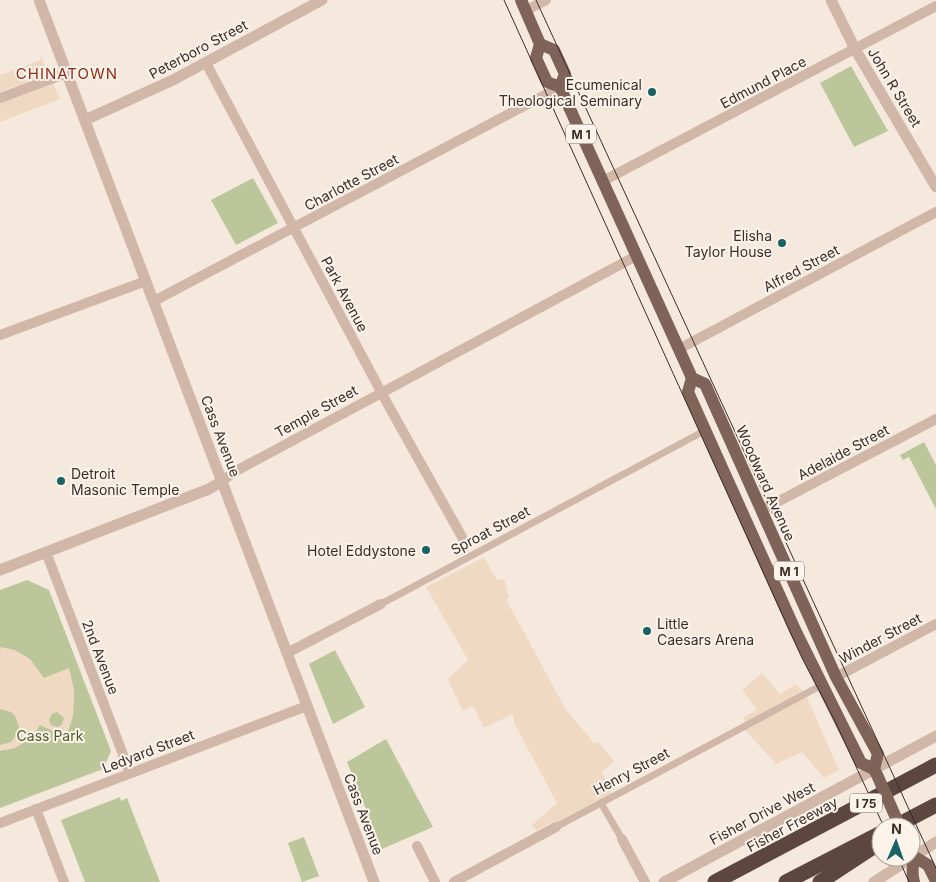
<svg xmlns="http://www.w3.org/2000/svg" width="936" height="882" font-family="Inter,sans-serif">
<rect width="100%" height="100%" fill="#f5e9de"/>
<g fill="#bbc79b">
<path d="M851,66L888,131L854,147L820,83Z"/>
<path d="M253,178L278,223L236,245L211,200Z"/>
<path d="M924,442L936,465V509L909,457L903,460L900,455Z"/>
<path d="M27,580L49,590L111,751L103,769L0,808V590Z"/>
<path d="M335,650L365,707L333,724L309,664Z"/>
<path d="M386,739L433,827L382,849L347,762Z"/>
<path d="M120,797L121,801L127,798L160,882H85L61,820Z"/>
<path d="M304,837L319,876L302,882L288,843Z"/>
</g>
<g fill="#efd9c3" fill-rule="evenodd">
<path d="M41,56L48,74L0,92V75L40,60Z"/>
<path d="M53,83L60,99L0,122V103Z"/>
<path d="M484,557L497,580L504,579L509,597L506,599L566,710L595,744L598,742L614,761L602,772L613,796L556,827L554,821L536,831L532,825L557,803L514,723L513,714L484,728L473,706L463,711L447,679L468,660L426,587Z"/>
<path d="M0,647L15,650L30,659L44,678L69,668L74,690V701L73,716L66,737L40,725L31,738L15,748L0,751V745L11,742L18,733L19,727L15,716L11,712L0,709ZM57,712L64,718L62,725L57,727L51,725L49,720L52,714Z"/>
<path d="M762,673L780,694L796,684L805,693L839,770L824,778L802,752L776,764L746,731L744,717L757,710L742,690Z"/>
</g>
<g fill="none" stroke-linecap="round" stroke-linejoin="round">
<g stroke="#d0b7a8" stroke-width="7">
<path d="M381,604L706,430"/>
<path d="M601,803L622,839"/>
<path d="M556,827L822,685"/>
</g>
<g stroke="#d0b7a8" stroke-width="10">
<path d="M525,11L546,0"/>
<path d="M206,63L387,403L462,537"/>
<path d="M0,98L67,73"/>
<path d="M603,181L936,6"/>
<path d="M154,301L560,87"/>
<path d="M0,335L146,281"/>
<path d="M679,349L936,212"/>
<path d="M222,481L236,471L636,256"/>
<path d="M762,510L936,419"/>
<path d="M46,552L130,773"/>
<path d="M287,653L381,604"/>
<path d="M836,677L936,624"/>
<path d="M36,809L64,882"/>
<path d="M0,823L307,706"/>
<path d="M622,839L645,882"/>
<path d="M417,846L435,882"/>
<path d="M454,882L556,827"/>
</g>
<g stroke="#d0b7a8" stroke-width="11">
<path d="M39,0L374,882"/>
<path d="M831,0L855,49L936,187"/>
<path d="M85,120L173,80L322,0"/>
<path d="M0,570L209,489L222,481"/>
<path d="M664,882L936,736"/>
<path d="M874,882L936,842"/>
</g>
<g stroke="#7f6358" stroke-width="12">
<path d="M521,0L540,44L536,58L547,82L560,87L692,378L705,384L836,677L878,754L874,769"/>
<path d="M540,44L554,50L565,74L560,87"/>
<path d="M692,378L688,392L796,632L861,763L874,769L877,775"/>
<path d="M911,851C916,861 910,871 914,882"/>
<path d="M913,856L928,865L936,881"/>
</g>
<g stroke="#5d463f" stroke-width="15">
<path d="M894,827L936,805"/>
<path d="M715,882L936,765"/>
<path d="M786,882L881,833"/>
<path d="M820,882L881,842"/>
</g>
<g stroke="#3b2d29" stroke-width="1">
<path d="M504,0L802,658L834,719L884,827"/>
<path d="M536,0L936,868"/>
<path d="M898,857L909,882"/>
</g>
<path stroke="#7f6358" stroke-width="12" d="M878,777L900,827"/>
</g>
<g fill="#196263" stroke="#fcf3eb" stroke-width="2">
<circle cx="652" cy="92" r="5"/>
<circle cx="782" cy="243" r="5"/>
<circle cx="61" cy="481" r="5"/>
<circle cx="426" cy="550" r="5"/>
<circle cx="647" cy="631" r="5"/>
</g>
<g text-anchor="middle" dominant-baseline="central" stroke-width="4" stroke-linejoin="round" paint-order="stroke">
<g fill="#fcf3eb" stroke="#756863" stroke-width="1">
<rect x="566" y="124.5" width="30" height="19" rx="4"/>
<rect x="774" y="561.5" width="30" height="19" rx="4"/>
<rect x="850" y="793.5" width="32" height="19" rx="4"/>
</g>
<g font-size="12" font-weight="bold" fill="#3b2d29">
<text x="581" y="134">M 1</text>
<text x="789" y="571">M 1</text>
<text x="866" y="803">I 75</text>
</g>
<g font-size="14" fill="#3b2d29" stroke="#fcf3eb">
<text transform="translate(198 49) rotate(-28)">Peterboro Street</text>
<text transform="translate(763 82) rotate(-28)">Edmund Place</text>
<text transform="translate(895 87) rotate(59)">John R Street</text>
<text transform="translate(351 182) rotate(-28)">Charlotte Street</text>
<text transform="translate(801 268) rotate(-28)">Alfred Street</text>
<text transform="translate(345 294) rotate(62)">Park Avenue</text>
<text transform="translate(316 411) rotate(-29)">Temple Street</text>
<text transform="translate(221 436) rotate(69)">Cass Avenue</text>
<text transform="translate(843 452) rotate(-28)">Adelaide Street</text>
<text transform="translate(766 483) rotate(66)">Woodward Avenue</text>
<text transform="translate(490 530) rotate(-28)">Sproat Street</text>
<text transform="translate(880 638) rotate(-28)">Winder Street</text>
<text transform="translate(101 657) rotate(69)">2nd Avenue</text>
<text transform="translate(148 751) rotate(-21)">Ledyard Street</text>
<text transform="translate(631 771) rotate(-28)">Henry Street</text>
<text transform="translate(762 813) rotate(-28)">Fisher Drive West</text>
<text transform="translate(364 814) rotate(69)">Cass Avenue</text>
<text transform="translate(792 824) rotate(-28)">Fisher Freeway</text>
</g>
<g font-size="14" fill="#3b2d29" stroke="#fcf3eb" text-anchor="end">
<text x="642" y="84">Ecumenical<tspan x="642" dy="16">Theological Seminary</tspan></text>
<text x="772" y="235">Elisha<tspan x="772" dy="16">Taylor House</tspan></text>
<text x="71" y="473" text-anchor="start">Detroit<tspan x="71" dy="16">Masonic Temple</tspan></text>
<text x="416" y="550">Hotel Eddystone</text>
<text x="657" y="623" text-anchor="start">Little<tspan x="657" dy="16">Caesars Arena</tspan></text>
</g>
<g font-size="14" fill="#4d5d29" stroke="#fcf3eb">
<text x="50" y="735">Cass Park</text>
</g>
<g font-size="15" letter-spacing="1" fill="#952d18" stroke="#fcf3eb">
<text x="67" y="73">CHINATOWN</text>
</g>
</g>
<g transform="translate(896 842) rotate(2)"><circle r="24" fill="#fcf3eb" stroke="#afa49d"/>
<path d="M0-4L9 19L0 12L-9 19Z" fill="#196263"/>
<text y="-8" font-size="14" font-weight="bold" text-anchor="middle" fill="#3b2d29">N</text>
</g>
</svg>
